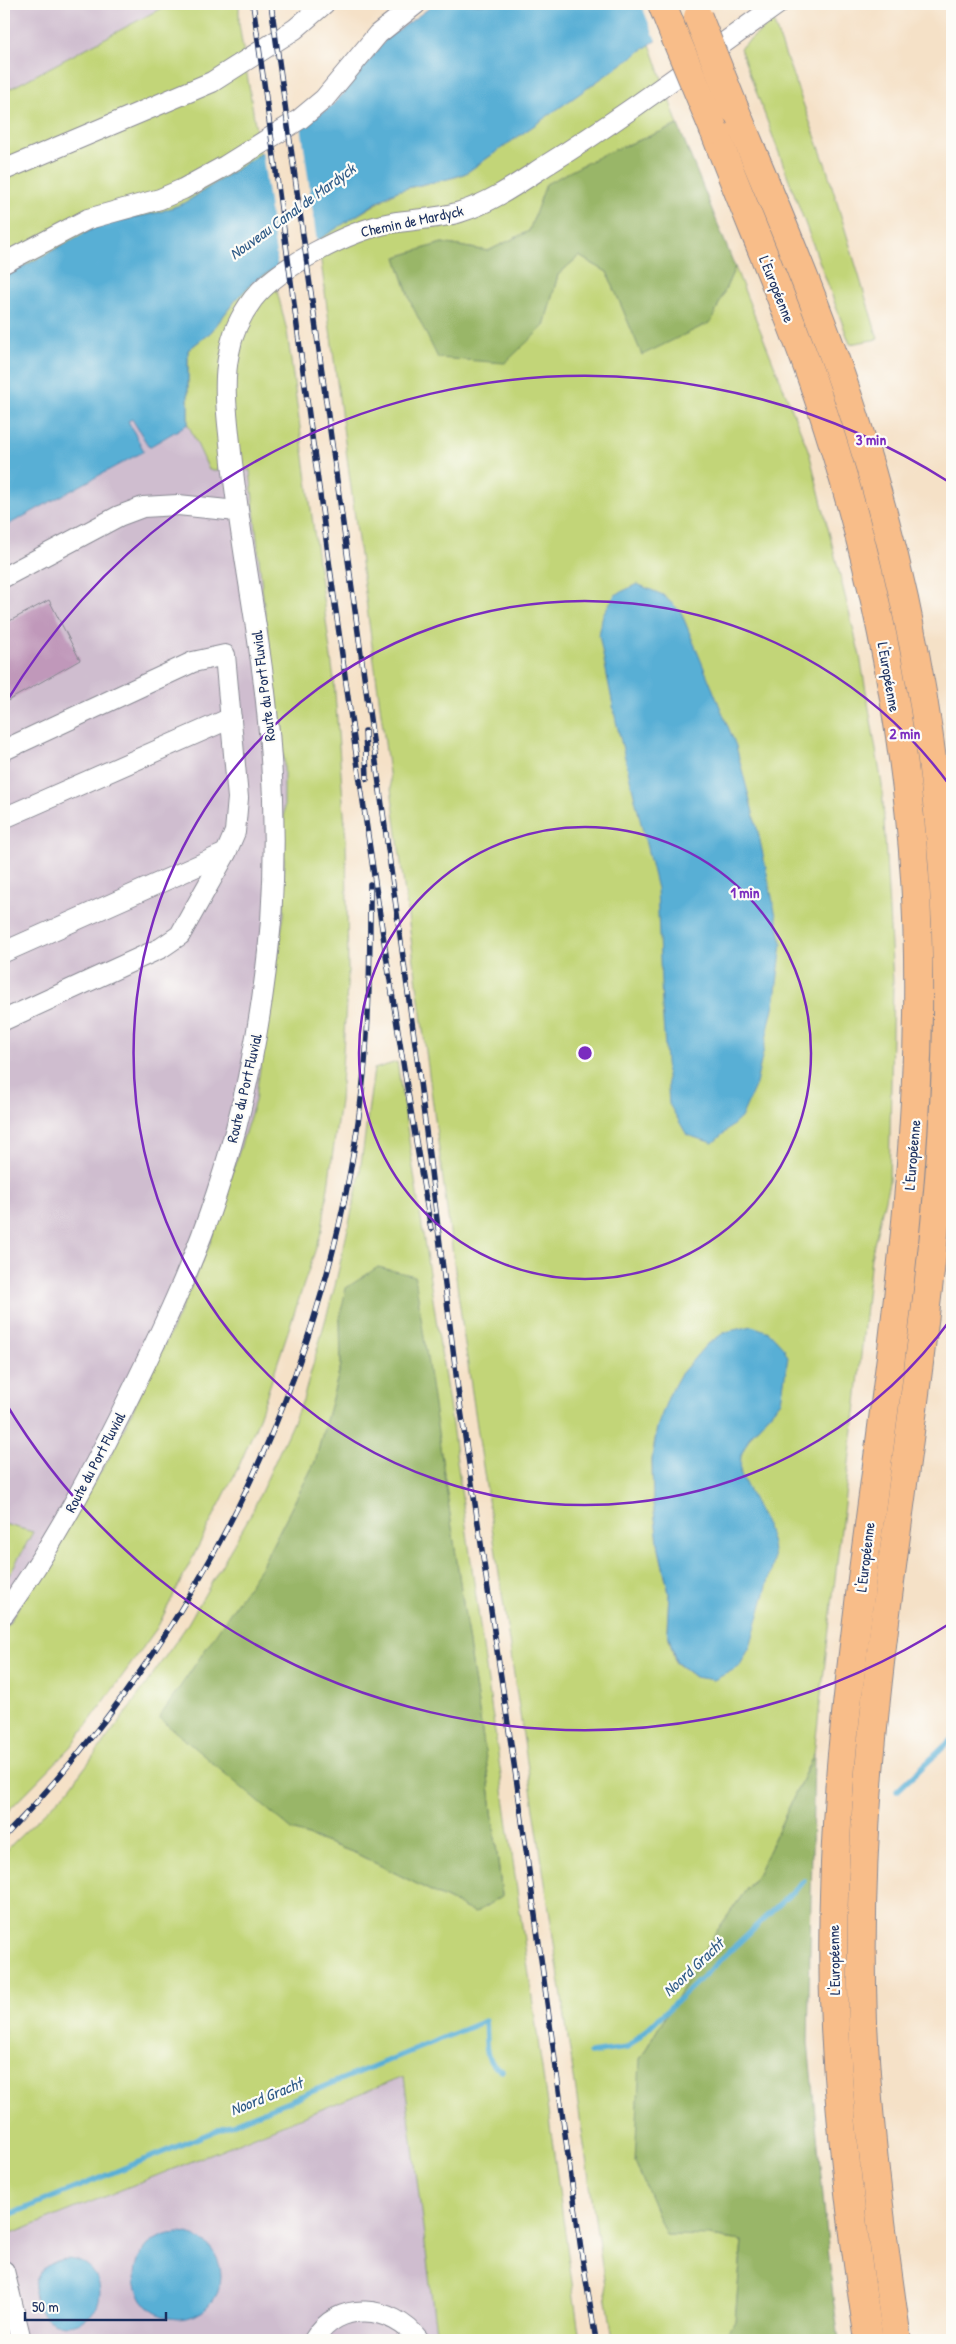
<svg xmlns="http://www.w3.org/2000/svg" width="956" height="2344" font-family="'Patrick Hand',sans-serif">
<rect width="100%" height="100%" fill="#fdfcf7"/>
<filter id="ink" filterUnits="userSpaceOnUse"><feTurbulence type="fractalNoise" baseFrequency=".02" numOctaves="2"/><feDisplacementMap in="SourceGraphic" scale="10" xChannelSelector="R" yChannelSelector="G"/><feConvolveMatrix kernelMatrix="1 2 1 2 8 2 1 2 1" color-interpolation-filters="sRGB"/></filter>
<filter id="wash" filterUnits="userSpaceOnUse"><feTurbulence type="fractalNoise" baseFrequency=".0096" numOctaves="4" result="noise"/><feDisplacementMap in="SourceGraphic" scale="20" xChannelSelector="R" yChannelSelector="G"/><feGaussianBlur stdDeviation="1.12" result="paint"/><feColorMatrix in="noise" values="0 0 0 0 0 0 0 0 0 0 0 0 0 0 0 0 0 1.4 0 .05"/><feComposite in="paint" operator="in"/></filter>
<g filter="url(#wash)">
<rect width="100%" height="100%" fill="#f5e1c7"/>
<g fill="#cfbdcf">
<path d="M4,4H169L4,92Z"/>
<path d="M132,418L150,447L188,424L209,470L250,469L262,589L284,760V914L255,1101L210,1243L173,1327L112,1453L4,1631V527L144,451L127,421Z"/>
<path d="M405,2076L437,2340H4V2237Z"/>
</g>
<g fill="#c2d578" stroke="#6e826b" fill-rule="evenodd">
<path d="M169,4H239V24L260,155L185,203L160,212L100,225L4,277V92Z"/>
<path d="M773,21L826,166L878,339L850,344L740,48Z"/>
<path d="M650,44L678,125L604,154L547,184L529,231L488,251L442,243L396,257L411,303L544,326L558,275L579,256L607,272L642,354L711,322L735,267L809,452L860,656L882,785L893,982L889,1182L871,1257L856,1404L814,1754L758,1873L714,1935L640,2059L710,2236L742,2241L735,2321L724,2340H613L465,1345L318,239L399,190L456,177L466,173ZM781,1401C766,1419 733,1446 741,1474C746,1492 758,1510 767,1527L695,1677L675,1662L667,1630L669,1593L659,1549L653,1503L652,1460L657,1427Z"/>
<path d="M272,270L287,331L334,680L346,840L348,970L340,1101L322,1230L258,1421L239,1466L157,1628L71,1747L4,1815V1631L112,1453L173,1327L210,1243L255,1101L284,914V760L262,589L250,470H209L188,424V350L211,332L242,292Z"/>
<path d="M397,1062L450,1411L580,2340H437L404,2076L4,2237V1852L68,1790L128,1710L186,1627L251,1514L303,1400L335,1286L359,1179L374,1069ZM340,1317L437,1427L486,1759L502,1895L475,1913L355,1853L292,1830L261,1567L315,1462L341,1365Z"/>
<path d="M4,1524L33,1532L4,1584Z"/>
</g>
<g fill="#99b668" stroke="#5a7263">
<path d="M678,125L735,267L711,322L642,355L607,272L579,256L558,275L544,326L505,363L438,358L411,303L396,257L442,243L488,251L529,231L546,184L604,154Z"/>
<path d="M378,1267L415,1276L486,1759L502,1896L475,1913L355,1853L292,1830L159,1718L261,1567L315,1462L341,1365L340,1317L346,1288Z"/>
<path d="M814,1754L808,2043L833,2297L839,2340H724L735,2320L742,2241L710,2236L666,2235L635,2162L640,2059L714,1935L758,1873Z"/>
</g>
<g fill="#59afd5" stroke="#3a6f9a">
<path d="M435,4H708L466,173C442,183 415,183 390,194L253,282L234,302L211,332L188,350V424L149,447L132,419L128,421L144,451L4,527V277L100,225L160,212L185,203L328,109L345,92L386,39Z"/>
<path d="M637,584L663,595L681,612L736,746L759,836L782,944L775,999L756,1084L741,1118L713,1143L687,1135L669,1104L662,1006L657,889L616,721L599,635L603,614L615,595Z"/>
<path d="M752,1326L769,1332L784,1348L788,1357L781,1401L750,1436L741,1455L740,1473L767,1527L772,1544L774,1561L750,1647L739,1667L714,1680L695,1677L676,1662L667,1630L669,1593L659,1549L653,1503L652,1460L657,1427L669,1395L680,1375L705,1346L725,1332Z"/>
<circle cx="178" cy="2276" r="43"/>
<circle cx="67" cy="2292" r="33"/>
</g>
<g fill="#f5e1c7">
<path d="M641,4H711L657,43Z"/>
<path d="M301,125L317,243L278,269L262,150Z"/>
</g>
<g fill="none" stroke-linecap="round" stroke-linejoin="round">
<g stroke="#59afd5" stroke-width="5.5">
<path d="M897,1791L952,1739"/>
<path d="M590,2053L627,2048L804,1881"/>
<path d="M4,2217L485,2021C487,2039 482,2065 502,2070"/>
</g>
</g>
<g id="blocks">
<path fill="#c098ba" d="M49,600L80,660L4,703V624Z"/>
</g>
</g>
<g filter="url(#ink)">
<use href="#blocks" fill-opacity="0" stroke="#888892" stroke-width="1"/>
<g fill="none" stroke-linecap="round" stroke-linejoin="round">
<g stroke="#888892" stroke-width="22">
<g id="minor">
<path d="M4,170L212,82L295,29L324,4"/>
<path d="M4,263L88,219L160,199L183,189L225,166L300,119L324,99L378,34L416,4"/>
<path d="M4,577L119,516L143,507L178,505L237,511"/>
<path d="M4,750L193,662L225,655L238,798L235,832L226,853L180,935L161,948L4,1020"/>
<path d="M4,818L231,718"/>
<path d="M4,952L226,853"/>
<path d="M4,1614C53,1546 92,1472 129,1397C161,1332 193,1265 216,1195C246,1106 263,1014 271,921C276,848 274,774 266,701C257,618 239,536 231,453C228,421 222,386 229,353C232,334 241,315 253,299C278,267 351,230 391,223C414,219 438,219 460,212C493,202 520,182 548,164C627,115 702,58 778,4"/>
<path d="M4,2271L21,2340"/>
<path d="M314,2340C338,2299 392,2305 419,2340"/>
</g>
</g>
<g stroke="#888892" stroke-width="30">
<g id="highway">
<path d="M662,4L674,34"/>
<path d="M735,110C777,211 821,313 855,418C913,598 946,789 947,978C950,1245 891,1508 869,1772C862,1856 860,1939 863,2023C868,2129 882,2235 897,2340"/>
<path d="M714,130C746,214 783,297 813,382C868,542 904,710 915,878C930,1116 891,1352 861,1587C854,1647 846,1706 841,1766C834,1853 831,1940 835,2026C840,2131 853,2236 869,2340"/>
</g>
</g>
<use href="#minor" stroke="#fff" stroke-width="20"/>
<use href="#highway" stroke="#f8bd89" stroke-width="28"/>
<g stroke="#1b2f5e" stroke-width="5.5">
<g id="rail">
<path d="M253,4C310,412 360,823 431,1229"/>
<path d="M271,4L417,1058L458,1390L517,1784L581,2250L596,2340"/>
<path d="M365,731L367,779"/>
<path d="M4,1837C207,1627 338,1355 365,1063C370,1004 370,944 370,884"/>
</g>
</g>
<use href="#rail" stroke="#fdfcf7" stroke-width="4" stroke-dasharray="11" stroke-linecap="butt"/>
<g stroke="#888892" stroke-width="30" stroke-linecap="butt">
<g id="highway-bridge">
<path d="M698,17L735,110"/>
<path d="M674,34L714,130"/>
</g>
</g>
<use href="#highway-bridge" stroke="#f8bd89" stroke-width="28"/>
</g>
</g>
<g fill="none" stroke="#7b2cbf" stroke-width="2.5">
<circle cx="585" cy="1053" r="226"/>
<path d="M951 1319A452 452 0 1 1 951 787"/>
<path d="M949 1624A677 677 0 0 1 5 1402M5 704A677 677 0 0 1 949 482"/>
</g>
<g text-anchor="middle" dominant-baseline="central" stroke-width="4.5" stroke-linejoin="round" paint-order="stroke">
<g font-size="15" fill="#1b2f5e" stroke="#fdfcf7">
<text transform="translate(412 221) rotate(-12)">Chemin de Mardyck</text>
<text transform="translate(777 289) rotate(68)">L'Européenne</text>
<text transform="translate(889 677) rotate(80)">L'Européenne</text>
<text transform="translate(263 686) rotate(-97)">Route du Port Fluvial</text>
<text transform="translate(244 1088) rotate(-77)">Route du Port Fluvial</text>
<text transform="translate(912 1155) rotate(-85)">L'Européenne</text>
<text transform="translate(95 1462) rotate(-62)">Route du Port Fluvial</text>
<text transform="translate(865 1557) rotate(-83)">L'Européenne</text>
<text transform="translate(834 1960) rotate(-91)">L'Européenne</text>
</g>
<g font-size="16" font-style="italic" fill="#315c88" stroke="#fdfcf7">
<text transform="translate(292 211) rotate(-36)">Nouveau Canal de Mardyck</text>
<text transform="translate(693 1967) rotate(-43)">Noord Gracht</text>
<text transform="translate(266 2096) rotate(-22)">Noord Gracht</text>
</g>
</g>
<circle cx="585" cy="1053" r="8" fill="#7b2cbf" stroke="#fdfcf7" stroke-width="2.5"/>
<g font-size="15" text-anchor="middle" font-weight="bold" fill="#7b2cbf" stroke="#fdfcf7" stroke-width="4.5" stroke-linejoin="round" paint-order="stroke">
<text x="871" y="445">3 min</text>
<text x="905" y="739">2 min</text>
<text x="745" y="898">1 min</text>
</g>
<rect width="956" height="2344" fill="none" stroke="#fdfcf7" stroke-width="20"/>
<path d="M25 2312v8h141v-8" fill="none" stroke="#1b2f5e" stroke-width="2.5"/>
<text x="32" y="2312" font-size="15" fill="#1b2f5e" stroke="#fdfcf7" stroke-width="4" paint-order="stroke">50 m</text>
</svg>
